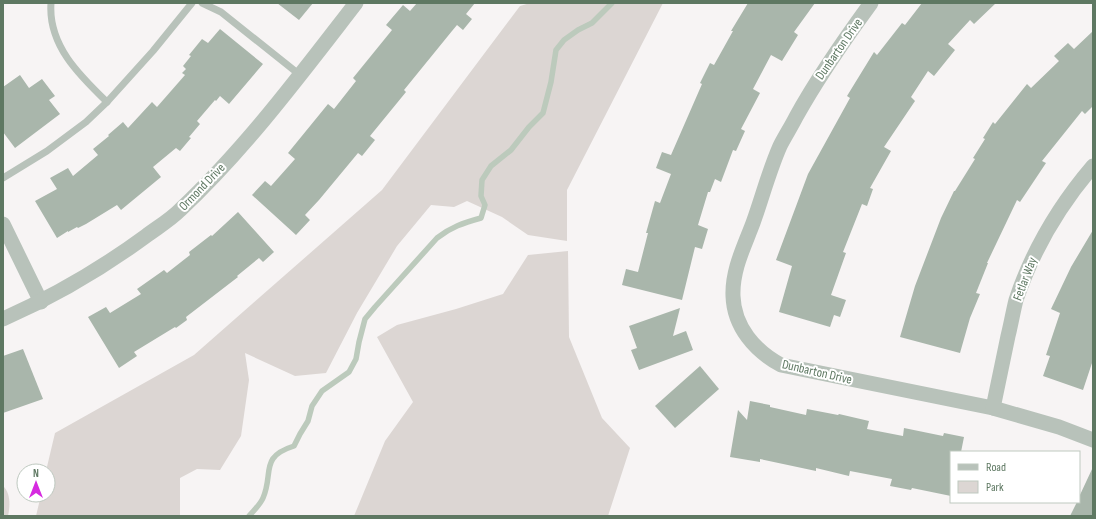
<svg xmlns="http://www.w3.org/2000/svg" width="1096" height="519" font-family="'Sofia Sans Condensed',sans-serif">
<rect width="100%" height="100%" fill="#f7f4f4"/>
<g fill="#dcd6d3">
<path d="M530,3H663L567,190V241L528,235L502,217L467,201L454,207L431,205L397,246L357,313L326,373L295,376L245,353L249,380L241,436L220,470L197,469L180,478V516H36L41,495H48V471H46L55,433L194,355L382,190L520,6Z"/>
<path d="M568,251L569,337L602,418L630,448L608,516H354L385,441L413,402L377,337L397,325L456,309L503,294L528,255Z"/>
<path d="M3,486C11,493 10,507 8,516H3Z"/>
</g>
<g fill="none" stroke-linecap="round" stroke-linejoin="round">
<path stroke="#bccabc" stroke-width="5.5" d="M249,516C254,510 260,505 263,498C274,473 259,457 294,446L300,434L308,421L312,406L322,391L349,372L356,359L359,342L365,319L375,307L437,238C451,227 463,223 481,218L485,205L481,196L482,180L491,166L511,150L529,127L543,113L551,82L556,50L564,40L578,30L592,23L612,3"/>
</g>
<g fill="#a9b6ab">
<path d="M277,3H313L299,20Z"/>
<path d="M417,3H475L466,14L472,19L463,30L457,25L452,31L404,90L406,92L370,136L375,140L362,156L358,153L319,200L305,215L310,220L296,235L252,195L265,181L271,186L295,159L288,153L328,104L334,109L356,81L353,78L392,30L386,25L403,5L410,11Z"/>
<path d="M748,3H815L794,32L798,35L782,61L771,55L753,89L760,93L741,129L745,131L736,151L733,150L721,182L715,179L710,192H708L698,225L708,229L702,249L695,247L682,300L622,285L626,269L638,272L648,233H646L655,201L660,203L671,174L656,168L662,152L671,155L702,84L700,83L710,63L714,65L733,31H731Z"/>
<path d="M922,3H996L974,24L970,20L948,44L955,50L934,76L928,71L911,97L915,101L884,147L891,151L870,188L873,189L867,206L862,204L843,252L846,253L831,295L846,300L840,317L834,315L830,327L779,312L792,266L776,260L808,174L850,98L847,96L874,52L877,55L902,23L905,25Z"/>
<path d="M220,29L263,64L229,104L220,96L216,101L215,100L197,121L200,124L189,137L191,138L180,151L176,148L153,167L161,177L121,210L117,205L86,224L78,228L77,227L68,232V231L57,238L35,201L57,189L50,178L68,168L73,176L98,155L93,149L109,136L108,135L123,122L128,128L152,102L157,107L185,75L182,73L186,69L183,66L191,56L189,55L202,39L208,43Z"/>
<path d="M1093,31V106L1085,114L1082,111L1042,161L1046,163L1020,202L1017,200L987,263H988L976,293L980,294L970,318L960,353L900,337L915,286L941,218L954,191H955L975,159L973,158L985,139L983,138L993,122L995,124L1027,84L1031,88L1059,61L1054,56L1068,43L1074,49Z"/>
<path d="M20,75L29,88L42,79L55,96L49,100L60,114L15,148L3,132V87Z"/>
<path d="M238,212L274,252L263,262L259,258L237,276L238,277L186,317L187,320L176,328L175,327L134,352L137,356L119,368L88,317L106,307L110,313L141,294L137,289L164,270L167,273L190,255L189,252L211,235L212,236Z"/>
<path d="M1093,230V360L1083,390L1043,376L1050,356L1046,355L1060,313L1051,309L1071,267Z"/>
<path d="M680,308L673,336L686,331L693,350L639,370L631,350L637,348L629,326Z"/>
<path d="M23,349L43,399L3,413V356Z"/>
<path d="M700,366L719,389L675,428L655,406Z"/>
<path d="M750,401L770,405V407L806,415L807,409L838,415L839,414L869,421L867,429L903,436L904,428L943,436L944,433L964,437L961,452H951V496L912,488L911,490L890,486L892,479L850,471L849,476L816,468V471L760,459V462L730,457L738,410L747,420Z"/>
<path d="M1093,467V516H1070L1077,502H1079V497Z"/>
</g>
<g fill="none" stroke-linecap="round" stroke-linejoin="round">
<g stroke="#b8c2ba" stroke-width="7">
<path d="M51,3C48,45 79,75 107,102"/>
<path d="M202,3L221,12L300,75"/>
<path d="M3,178L47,151L86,122L107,102L153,51L192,3"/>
</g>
<g stroke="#b8c2ba" stroke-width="15">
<path d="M871,3C844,40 818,77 796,117C791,127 785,136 780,146C769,171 762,198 753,223C744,247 732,270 733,296C734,327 755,351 781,365L993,408L1059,427L1093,440"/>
<path d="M3,224L41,302"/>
<path d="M3,319C55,296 101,269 146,236C158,227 170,220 180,210C246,148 301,74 356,3"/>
<path d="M993,408C998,384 1003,360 1008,336C1011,324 1013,312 1016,300C1033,249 1058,207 1093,166"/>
</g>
</g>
<g text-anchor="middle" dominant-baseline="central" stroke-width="4" stroke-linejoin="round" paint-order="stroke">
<g font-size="13" fill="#5e7862" stroke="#fff">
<text transform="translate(839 49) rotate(-55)">Dunbarton Drive</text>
<text transform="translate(202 187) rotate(-46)">Ormond Drive</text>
<text transform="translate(1025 279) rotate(-69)">Fetlar Way</text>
<text transform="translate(817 372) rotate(13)">Dunbarton Drive</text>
</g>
</g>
<rect width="1096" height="519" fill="none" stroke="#5e7862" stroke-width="8"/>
<rect x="950" y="451" width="130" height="52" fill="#ffffff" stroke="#bfc9c0"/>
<rect x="958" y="464" width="20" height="6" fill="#b8c2ba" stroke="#bfc9c0"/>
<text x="986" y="471" font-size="12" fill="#5e7862">Road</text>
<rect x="958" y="481" width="20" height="12" fill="#dcd6d3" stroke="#bfc9c0"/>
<text x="986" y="491" font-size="12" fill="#5e7862">Park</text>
<g transform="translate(36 483)"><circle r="19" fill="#ffffff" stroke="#bfc9c0"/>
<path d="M0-3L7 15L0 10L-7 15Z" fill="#d62ae0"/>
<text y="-6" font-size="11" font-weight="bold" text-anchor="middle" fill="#5e7862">N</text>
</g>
</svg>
